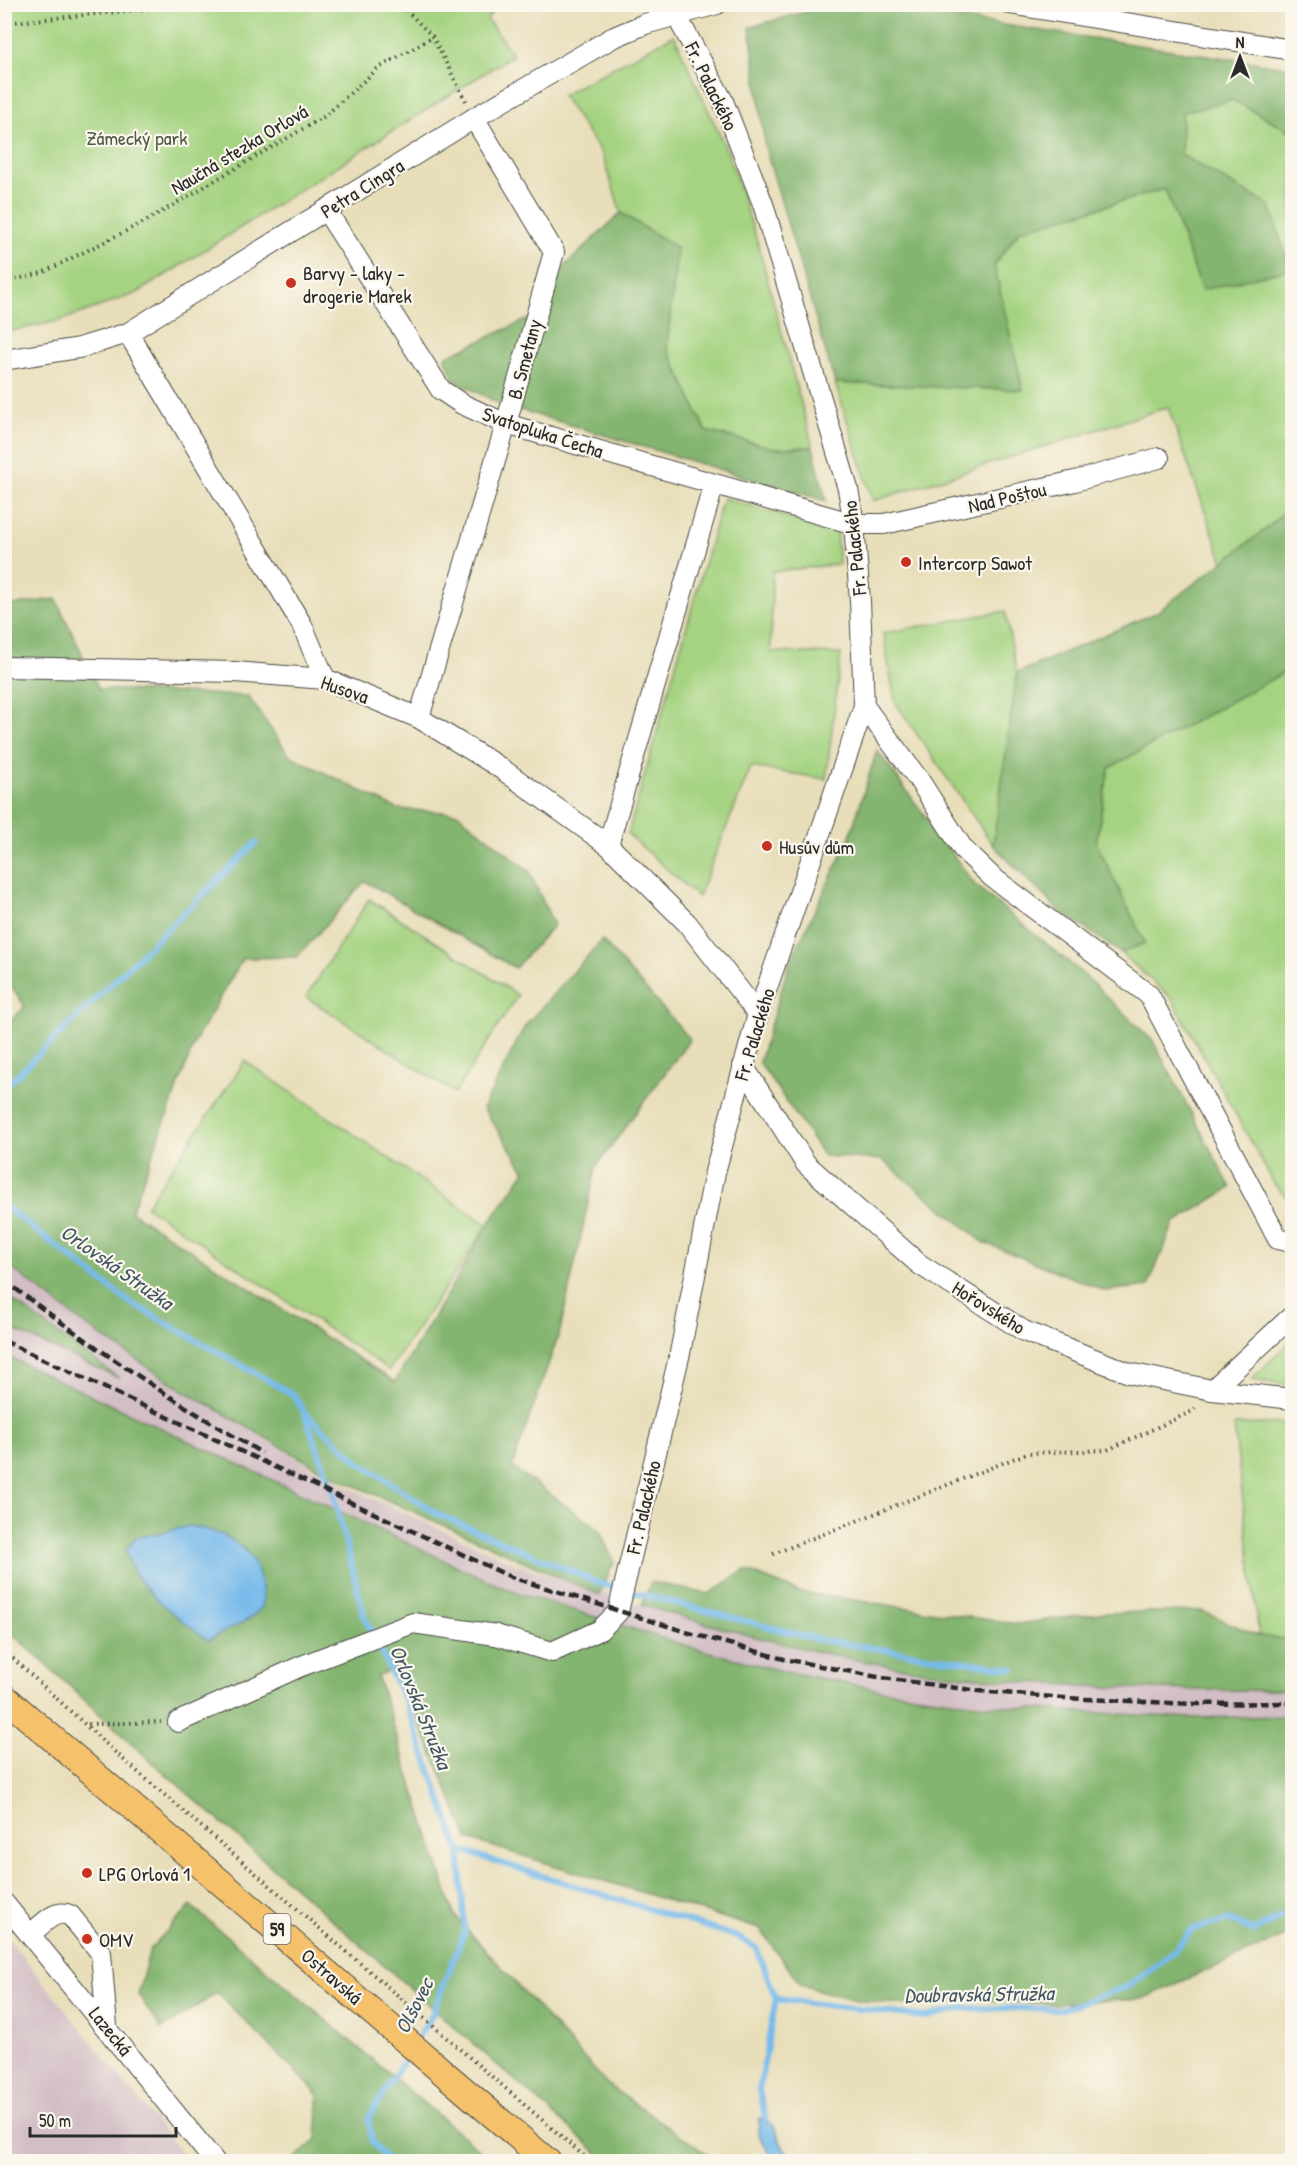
<svg xmlns="http://www.w3.org/2000/svg" width="1297" height="2166" font-family="'Patrick Hand',sans-serif">
<rect width="100%" height="100%" fill="#fbf7ec"/>
<filter id="ink" filterUnits="userSpaceOnUse"><feTurbulence type="fractalNoise" baseFrequency=".0167" numOctaves="2"/><feDisplacementMap in="SourceGraphic" scale="12" xChannelSelector="R" yChannelSelector="G"/><feConvolveMatrix kernelMatrix="1 2 1 2 8 2 1 2 1" color-interpolation-filters="sRGB"/></filter>
<filter id="wash" filterUnits="userSpaceOnUse"><feTurbulence type="fractalNoise" baseFrequency=".008" numOctaves="4" result="noise"/><feDisplacementMap in="SourceGraphic" scale="24" xChannelSelector="R" yChannelSelector="G"/><feGaussianBlur stdDeviation="1.35" result="paint"/><feColorMatrix in="noise" values="0 0 0 0 0 0 0 0 0 0 0 0 0 0 0 0 0 1.4 0 .05"/><feComposite in="paint" operator="in"/></filter>
<g filter="url(#wash)">
<rect width="100%" height="100%" fill="#e8deba"/>
<g fill="#d2bec5">
<path d="M4,1263L88,1327L180,1388L337,1482L516,1564L642,1605L787,1646L885,1665L1065,1685L1192,1691L1292,1690V1716L1191,1718L1064,1711L978,1704L881,1690L781,1671L690,1647L506,1589L5,1355V1326L115,1376L5,1295Z"/>
<path d="M4,1935H5L188,2161H5Z"/>
</g>
<g fill="#a5d381" stroke="#687f56" stroke-width="1.5">
<path d="M5,4L498,5L487,19L513,55L137,293L62,320L12,331L4,329Z"/>
<path d="M674,35L728,153L757,241L813,447L774,448L706,431L667,347L677,249L621,213L602,154L562,95Z"/>
<path d="M1233,100L1292,132V504L1271,525L1223,562L1168,407L873,501L835,383L1022,390L994,265L1020,230L1165,189L1202,290L1270,206L1181,156L1182,112Z"/>
<path d="M723,498L836,531L839,564L772,572L771,652L841,654L826,779L751,767L698,897L628,834Z"/>
<path d="M1005,611L1017,673L993,845L895,702L883,633Z"/>
<path d="M1292,668V1203L1275,1185L1172,999L1121,953L1144,943L1096,842L1109,768Z"/>
<path d="M369,899L518,995L455,1093L306,997Z"/>
<path d="M245,1061L488,1225L389,1370L146,1206Z"/>
<path d="M1292,1340V1386L1251,1380Z"/>
<path d="M1292,1423V1640L1259,1636L1234,1425Z"/>
</g>
<g fill="#84b56f" stroke="#58704d" stroke-width="1.5">
<path d="M834,4L870,5L1292,68V132L1233,100L1182,112L1181,155L1270,206L1290,269L1202,290L1165,189L1020,230L994,265L1023,390L835,383L765,147L750,27Z"/>
<path d="M621,213L677,248L667,347L706,431L774,448L813,447L826,501L500,404L454,380L445,357L537,315L566,265Z"/>
<path d="M1292,504V668L1109,768L1096,842L1145,943L1121,953L1057,909L993,845L1017,673L1157,612L1271,525Z"/>
<path d="M56,599L99,689L248,696L289,755L397,809L457,813L529,871L554,925L515,968L365,881L297,957L243,958L195,1041L131,1212L395,1382L488,1225L525,1171L483,1108L525,1026L602,940L690,1039L596,1167L560,1331L512,1467L599,1529L614,1562L599,1595L325,1472L180,1388L88,1327L5,1263L4,1026L25,1007L5,976V606Z"/>
<path d="M877,750L975,885L1083,974L1153,1041L1231,1188L1174,1223L1148,1286L1105,1291L983,1242L882,1160L824,1156L759,1062L789,964L849,839Z"/>
<path d="M5,1295L119,1378L5,1326Z"/>
<path d="M4,1355L506,1589L690,1647L782,1671L881,1690L977,1704L1064,1711L1191,1718L1292,1716V1933L1142,1999L1053,2004L963,1999L920,2006L856,2000L801,1985L760,1929L468,1839L397,1669L377,1675L454,1915L608,2085L717,2161H607L152,1762L5,1627Z"/>
<path d="M745,1570L799,1592L1017,1624L1100,1613L1202,1611L1259,1636L1292,1640V1690C1156,1692 1020,1687 885,1665C803,1651 722,1629 642,1605L651,1582L709,1594Z"/>
<path d="M191,1906L492,2161H292L317,2139L318,2094L217,1993L161,2029L138,1994L150,1949Z"/>
</g>
<g fill="#75b9eb" stroke="#50728b" stroke-width="1.5">
<path d="M190,1526C237,1534 264,1555 263,1606L251,1618L208,1640C178,1617 134,1590 126,1550L136,1538Z"/>
<path d="M759,2118C777,2120 776,2135 783,2147C786,2153 792,2157 797,2161H773L758,2133Z"/>
</g>
<g fill="none" stroke-linecap="round" stroke-linejoin="round">
<g stroke="#75b9eb" stroke-width="6">
<path d="M4,1088L256,843"/>
<path d="M4,1206L129,1302L294,1395L304,1412L333,1491L365,1619L406,1703L459,1850L738,1937L757,1949L776,1999L759,2090L767,2124"/>
<path d="M306,1414L359,1462L439,1515L601,1584L820,1640L1013,1669"/>
<path d="M776,1999L926,2017L962,2008L1063,2009L1129,1986L1171,1954L1193,1929L1229,1920L1254,1931L1292,1910"/>
<path d="M415,2042L432,2015L465,1931L459,1850"/>
<path d="M389,2162L372,2142L368,2119L410,2051"/>
</g>
</g>
</g>
<g filter="url(#ink)">
<g fill="none" stroke-linecap="round" stroke-linejoin="round">
<g stroke="#474640" stroke-width="22">
<g id="minor">
<path d="M1010,4L1292,50"/>
<path d="M326,210L441,390L462,404L506,424L854,524H884L1075,481L1159,458"/>
<path d="M128,333L302,625L325,679"/>
<path d="M4,360L79,348L128,333L474,118L612,38L645,24L717,4"/>
<path d="M4,667L235,672L325,679L419,718L499,767L608,845L687,923L758,1014"/>
<path d="M864,706L919,780L963,849L992,877L1149,995L1278,1239L1292,1242"/>
<path d="M419,718L506,424L554,252L474,118"/>
<path d="M608,845L714,484"/>
<path d="M743,1066L806,1164L919,1264L1024,1331L1129,1373L1212,1390L1292,1316"/>
<path d="M1212,1390L1292,1399"/>
<path d="M178,1722L299,1667L413,1623L496,1635L552,1652L600,1630L618,1612L680,1353L715,1172L758,1014L864,706L860,601L854,524L848,489L763,204L723,101L670,4"/>
<path d="M4,1903L215,2162"/>
<path d="M31,1934C43,1924 54,1909 70,1915L101,1953L107,2027"/>
</g>
</g>
<g stroke="#474640" stroke-width="28">
<path id="major" d="M4,1697L548,2162"/>
</g>
<g stroke="#474640" stroke-width="4" stroke-dasharray="1.5 4.5" stroke-linecap="butt">
<path d="M4,23L197,4"/>
<path d="M432,36L466,101"/>
<path d="M4,282L42,273L144,222L325,116L377,69L433,37L400,4"/>
<path d="M773,1554L1028,1453L1107,1450L1193,1411L1198,1405"/>
<path d="M4,1650L117,1754L591,2162"/>
<path d="M88,1724L161,1722"/>
</g>
<use href="#minor" stroke="#fff" stroke-width="20"/>
<use href="#major" stroke="#f5c16b" stroke-width="26"/>
<g stroke="#2b2b2b" stroke-width="4.5" stroke-dasharray="9 4.5" stroke-linecap="butt">
<path d="M4,1280C87,1343 172,1401 262,1453"/>
<path d="M4,1341L511,1577L693,1634L784,1659L883,1678L979,1691L1064,1698L1192,1704L1292,1703"/>
</g>
</g>
</g>
<g fill="#c8321e" stroke="#fbf7ec" stroke-width="2">
<circle cx="291" cy="283" r="6"/>
<circle cx="906" cy="562" r="6"/>
<circle cx="767" cy="846" r="6"/>
<circle cx="87" cy="1873" r="6"/>
<circle cx="87" cy="1939" r="6"/>
</g>
<g text-anchor="middle" dominant-baseline="central" stroke-width="4.5" stroke-linejoin="round" paint-order="stroke">
<rect fill="#fbf7ec" stroke="#696865" stroke-width="1.5" x="263.5" y="1914" width="27" height="30" rx="4.5"/>
<g font-size="18" font-weight="bold" fill="#2b2b2b">
<text x="277" y="1929">59</text>
</g>
<g font-size="20" fill="#2b2b2b" stroke="#fbf7ec">
<text transform="translate(712 86) rotate(64)">Fr. Palackého</text>
<text transform="translate(239 149) rotate(-31)">Naučná stezka Orlová</text>
<text transform="translate(362 188) rotate(-32)">Petra Cingra</text>
<text transform="translate(524 359) rotate(-75)">B. Smetany</text>
<text transform="translate(543 432) rotate(18)">Svatopluka Čecha</text>
<text transform="translate(1007 497) rotate(-13)">Nad Poštou</text>
<text transform="translate(854 548) rotate(-96)">Fr. Palackého</text>
<text transform="translate(345 689) rotate(19)">Husova</text>
<text transform="translate(754 1034) rotate(-73)">Fr. Palackého</text>
<text transform="translate(989 1307) rotate(32)">Hořovského</text>
<text transform="translate(643 1507) rotate(-77)">Fr. Palackého</text>
<text transform="translate(332 1976) rotate(41)">Ostravská</text>
<text transform="translate(111 2031) rotate(51)">Lazecká</text>
</g>
<g font-size="20" fill="#505d45" stroke="#fbf7ec">
<text x="137" y="137">Zámecký park</text>
</g>
<g font-size="20" fill="#2b2b2b" stroke="#fbf7ec" text-anchor="start">
<text x="303" y="272">Barvy - laky -<tspan x="303" dy="23">drogerie Marek</tspan></text>
<text x="918" y="562">Intercorp Sawot</text>
<text x="779" y="846">Husův dům</text>
<text x="99" y="1873">LPG Orlová 1</text>
<text x="99" y="1939">OMV</text>
</g>
<g font-size="21" font-style="italic" fill="#415665" stroke="#fbf7ec">
<text transform="translate(117 1267) rotate(35)">Orlovská Stružka</text>
<text transform="translate(421 1707) rotate(68)">Orlovská Stružka</text>
<text transform="translate(979 1994) rotate(-1)">Doubravská Stružka</text>
<text transform="translate(414 2006) rotate(-63)">Olšovec</text>
</g>
</g>
<rect width="1297" height="2166" fill="none" stroke="#fbf7ec" stroke-width="24"/>
<g transform="translate(1240 57)" stroke="#fbf7ec" stroke-width="4.5" paint-order="stroke">
<path d="M0-4.5L10 22L0 15L-10 22Z" fill="#2b2b2b"/>
<text y="-9" font-size="16" font-weight="bold" text-anchor="middle" fill="#2b2b2b">N</text>
</g>
<path d="M30 2127v9h146v-9" fill="none" stroke="#2b2b2b" stroke-width="3"/>
<text x="39" y="2127" font-size="18" fill="#2b2b2b" stroke="#fbf7ec" stroke-width="4.5" paint-order="stroke">50 m</text>
</svg>
